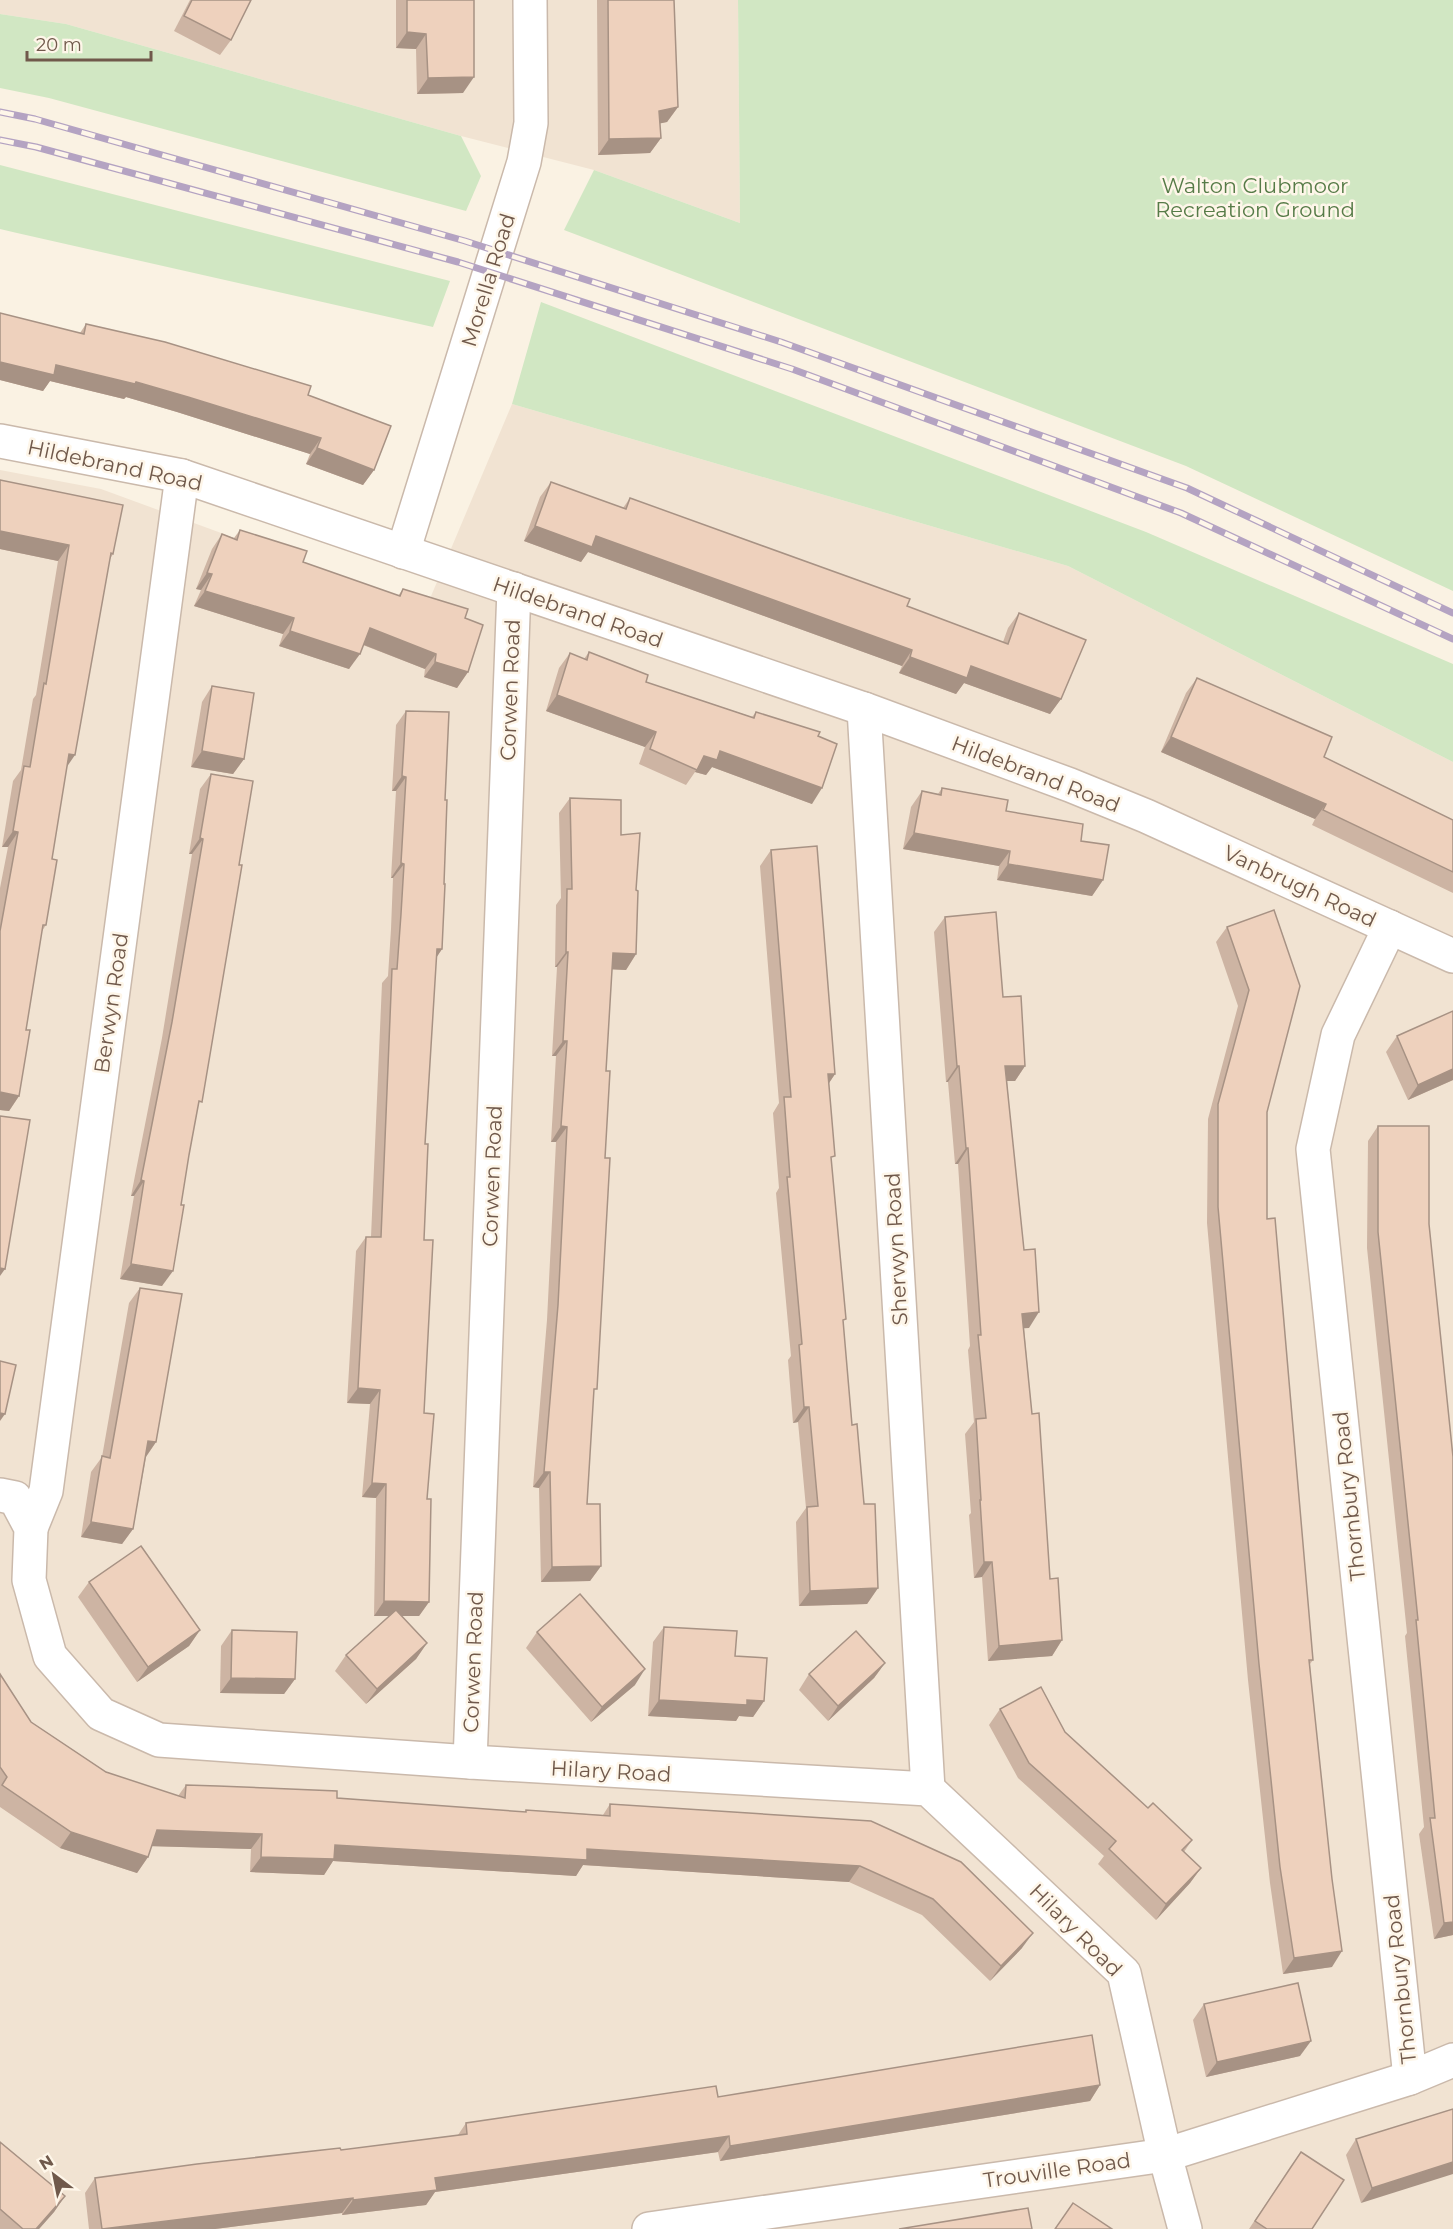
<svg xmlns="http://www.w3.org/2000/svg" width="1453" height="2229" font-family="Montserrat,sans-serif">
<rect width="100%" height="100%" fill="#faf2e3"/>
<g fill="#f1e3d2">
<path d="M0,0H738L740,223L594,170L461,136L66,24L0,14Z"/>
<path d="M512,404L1068,566L1453,762V2229H0V470L101,489L426,608Z"/>
</g>
<g fill="#d1e7c3">
<path d="M738,0H1453V591L1186,466L564,230L594,170L740,223Z"/>
<path d="M0,14L66,24L461,136L481,176L466,211L49,98L0,88Z"/>
<path d="M0,165L27,172L450,281L433,327L17,233L0,229Z"/>
<path d="M541,302L1146,532L1453,664V762L1068,566L512,404Z"/>
</g>
<g fill="none" stroke-linecap="round" stroke-linejoin="round">
<g stroke="#cab9ab" stroke-width="36">
<g id="street">
<path d="M0,441L182,476L864,709L1070,785L1146,816L1453,956"/>
<path d="M403,552L524,162L531,123L530,0"/>
<path d="M864,709L928,1789"/>
<path d="M1390,927L1338,1035L1313,1149L1410,2078"/>
<path d="M0,1495L15,1498L31,1528L29,1580L50,1656L101,1714L159,1740L470,1762L928,1789L1124,1973L1165,2155L1185,2229"/>
<path d="M31,1528L46,1491L182,476"/>
<path d="M470,1762L514,589"/>
<path d="M649,2229L1165,2155L1410,2078L1453,2060"/>
</g>
</g>
<use href="#street" stroke="#fff" stroke-width="33"/>
<g stroke="#b4a3c2" stroke-width="7">
<g id="rail">
<path d="M0,112L35,119L465,241L781,342L1187,488L1453,613"/>
<path d="M0,140L36,147L458,262L792,369L1181,513L1453,639"/>
</g>
</g>
<use href="#rail" stroke="#fef6e9" stroke-width="4.5" stroke-dasharray="14" stroke-linecap="butt"/>
</g>
<g fill="#cdb4a3">
<path d="M190,0H251L231,40L220,55L174,31Z"/>
<path d="M396,0H474L463,93L417,94L416,49L396,48Z"/>
<path d="M597,0H674L678,107L667,122L660,123L661,138L650,153L598,155Z"/>
<path d="M0,313L80,333L86,324L308,395L374,470L363,485L306,464L310,454L177,412L126,397L124,399L50,381L43,391L0,380Z"/>
<path d="M0,480L113,554L110,559L67,766L52,859L46,925L42,931L26,1030L19,1096L9,1111L0,1110V888L8,847H2L13,781L21,770L33,699L36,695L58,561L0,549Z"/>
<path d="M551,482L623,508L630,498L907,606L1003,642L1008,628L1019,613L1061,699L1050,714L964,683L956,694L899,673L902,666L588,552L581,562L524,541L540,497Z"/>
<path d="M240,530L303,562L398,596L403,589L465,618L468,672L457,688L424,677L425,669L363,645L349,669L279,646L283,634L194,606L201,590L196,589L212,549L222,534L234,538Z"/>
<path d="M589,652L646,682L752,717L756,712L818,736L812,804L712,767L706,775L695,772L686,785L639,764L645,747L546,711L559,668L570,653L584,659Z"/>
<path d="M1197,678L1324,757L1453,820V893L1312,825L1315,819L1161,752L1186,693Z"/>
<path d="M212,686L244,759L233,774L191,767L202,702Z"/>
<path d="M406,711L445,800L442,949L436,958L425,1144L424,1240V1413L427,1499L429,1602L419,1616H402L427,1643L416,1659L366,1704L335,1671L346,1655L389,1616H374L376,1498L362,1497L370,1404L347,1403L356,1251L366,1237H371L382,983L388,976L391,929L393,878H391L396,791H392L396,725Z"/>
<path d="M211,774L197,1108L162,1286L120,1279L134,1196H131L162,1038L192,854H189L200,789Z"/>
<path d="M942,788L1006,811L1081,841L1103,880L1092,896L997,880L999,866L903,849L911,807L922,791L938,794Z"/>
<path d="M570,798L621,835L636,890V954L626,970L612,969L606,1071L605,1158L593,1394L587,1504L601,1566L590,1581L541,1582L539,1488L533,1487L547,1320L556,1142H551L556,1056H552L557,967H555L556,905L561,898L559,813Z"/>
<path d="M771,850L835,1074L829,1083L831,1162L843,1324L852,1425L878,1588L867,1604L799,1606L796,1522L806,1508L798,1422L793,1423L788,1360L791,1356L776,1193L779,1188L773,1113L779,1103L760,866Z"/>
<path d="M1274,910L1267,1112V1219L1313,1660L1310,1664L1332,1967L1283,1974L1270,1883L1248,1680L1207,1223L1208,1119L1238,1006L1216,942L1227,927Z"/>
<path d="M945,917L1003,997L1025,1066L1015,1081H1007L1029,1328H1024L1032,1414L1050,1579L1062,1640L1052,1656L988,1661L982,1577L974,1578L969,1515L971,1513L965,1434L974,1422L968,1350L970,1346L958,1164H955L948,1082H946L934,932Z"/>
<path d="M1453,1011V1080L1408,1100L1386,1052L1397,1036Z"/>
<path d="M1378,1126L1429,1224L1453,1935L1434,1939L1419,1834L1424,1827L1405,1636L1407,1633L1367,1248L1368,1141Z"/>
<path d="M140,1288L156,1442L146,1457L133,1529L122,1544L81,1537L91,1472L102,1457L129,1303Z"/>
<path d="M89,1582L200,1630L189,1646L137,1682L78,1597Z"/>
<path d="M664,1627L735,1656L764,1701L753,1717L739,1716L736,1721L648,1716L653,1642Z"/>
<path d="M232,1630L295,1679L284,1694L220,1693L221,1646Z"/>
<path d="M537,1632L635,1685L591,1722L526,1648Z"/>
<path d="M885,1663L874,1678L828,1721L799,1690L809,1674Z"/>
<path d="M0,1674L31,1722L106,1772L178,1796L186,1785L337,1798L525,1812L526,1810L603,1815L610,1804L871,1821L1022,1948L990,1981L922,1915L849,1882L583,1865L576,1876L333,1861L324,1875L250,1872L251,1849L151,1846L148,1857L137,1873L60,1848L0,1807Z"/>
<path d="M1000,1709L1065,1732L1148,1808L1192,1840L1184,1852L1201,1868L1190,1883L1156,1920L1098,1864L1104,1856L1018,1778L989,1725Z"/>
<path d="M1204,2004L1300,2056L1206,2077L1193,2020Z"/>
<path d="M1100,2085L1090,2101L720,2161L718,2152L435,2192L426,2205L342,2215V2213L215,2229H89L85,2193L95,2178L341,2150L458,2135L466,2123L718,2097Z"/>
<path d="M1453,2109L1361,2203L1346,2155L1356,2139Z"/>
<path d="M0,2142L65,2196L54,2212L39,2229H0Z"/>
<path d="M1301,2152L1312,2229H1249L1290,2167Z"/>
</g>
<g fill="#a79284">
<path d="M407,32L426,34L416,49L396,48Z"/>
<path d="M474,77L463,93L417,94L428,78Z"/>
<path d="M678,107L667,122L648,126L659,111Z"/>
<path d="M661,138L650,153L598,155L609,139Z"/>
<path d="M0,362L56,365L136,382L188,397L321,438L310,454L177,412L126,397L124,399L50,381L43,391L0,380Z"/>
<path d="M317,448L374,470L363,485L306,464Z"/>
<path d="M535,526L596,536L912,650L902,666L588,552L581,562L524,541Z"/>
<path d="M0,531L69,545L58,561L0,549Z"/>
<path d="M207,573L212,574L201,590L196,589Z"/>
<path d="M205,591L294,618L283,634L194,606Z"/>
<path d="M370,628L436,654L425,669L359,643Z"/>
<path d="M290,631L360,654L349,669L279,646Z"/>
<path d="M910,657L971,666L1061,699L1050,714L964,683L956,694L899,673Z"/>
<path d="M435,662L468,672L457,688L424,677Z"/>
<path d="M557,695L656,732L645,747L546,711Z"/>
<path d="M1171,737L1326,804L1315,819L1161,752Z"/>
<path d="M202,751L244,759L233,774L191,767Z"/>
<path d="M720,751L822,788L812,804L712,767L706,775L695,772L704,756Z"/>
<path d="M69,754L75,755L64,771Z"/>
<path d="M402,776L406,777L396,791H392Z"/>
<path d="M13,831L18,832L8,847H2Z"/>
<path d="M914,833L1010,851L999,866L903,849Z"/>
<path d="M200,838L203,839L192,854H189Z"/>
<path d="M401,863L404,864L393,878H391Z"/>
<path d="M1008,864L1103,880L1092,896L997,880Z"/>
<path d="M437,949H442L432,964Z"/>
<path d="M566,952H568L557,967H555Z"/>
<path d="M613,953L636,954L626,970L603,969Z"/>
<path d="M563,1041H567L556,1056H552Z"/>
<path d="M957,1066H959L948,1082H946Z"/>
<path d="M1005,1066H1025L1015,1081H995Z"/>
<path d="M1453,1069V1080L1408,1100L1418,1085Z"/>
<path d="M828,1074H835L825,1089Z"/>
<path d="M0,1092L19,1096L9,1111L0,1110Z"/>
<path d="M561,1126L567,1127L556,1142H551Z"/>
<path d="M966,1148H968L958,1164H955Z"/>
<path d="M141,1180L144,1181L134,1196H131Z"/>
<path d="M131,1264L173,1271L162,1286L120,1279Z"/>
<path d="M0,1268L5,1269L0,1276Z"/>
<path d="M1039,1312L1029,1328L1012,1329L1022,1314Z"/>
<path d="M358,1388L380,1390L370,1404L347,1403Z"/>
<path d="M804,1407H809L798,1422L793,1423Z"/>
<path d="M0,1413L5,1414L0,1421Z"/>
<path d="M148,1441L156,1442L145,1458Z"/>
<path d="M544,1472H550L539,1488L533,1487Z"/>
<path d="M372,1483L386,1484L376,1498L362,1497Z"/>
<path d="M91,1522L133,1529L122,1544L81,1537Z"/>
<path d="M984,1562H992L982,1577L974,1578Z"/>
<path d="M601,1566L590,1581L541,1582L552,1567Z"/>
<path d="M878,1588L867,1604L799,1606L810,1591Z"/>
<path d="M384,1601L429,1602L419,1616H374Z"/>
<path d="M200,1630L189,1646L137,1682L148,1667Z"/>
<path d="M1062,1640L1052,1656L988,1661L999,1646Z"/>
<path d="M427,1643L416,1659L366,1704L377,1689Z"/>
<path d="M885,1663L874,1678L828,1721L838,1706Z"/>
<path d="M645,1669L635,1685L591,1722L602,1707Z"/>
<path d="M231,1678L295,1679L284,1694L220,1693Z"/>
<path d="M659,1700H747L764,1701L753,1717L739,1716L736,1721L648,1716Z"/>
<path d="M157,1830L262,1834L251,1849L146,1846Z"/>
<path d="M71,1832L148,1857L137,1873L60,1848Z"/>
<path d="M335,1845L587,1849L860,1866L849,1882L583,1865L576,1876L333,1861L324,1875L250,1872L261,1857Z"/>
<path d="M1201,1868L1190,1883L1156,1920L1166,1904Z"/>
<path d="M1453,1922V1935L1434,1939L1444,1923Z"/>
<path d="M1033,1933L1022,1948L990,1981L1001,1966Z"/>
<path d="M1342,1951L1332,1967L1283,1974L1294,1958Z"/>
<path d="M1311,2041L1300,2056L1206,2077L1217,2062Z"/>
<path d="M1100,2085L1090,2101L720,2161L730,2146Z"/>
<path d="M729,2136L718,2152L435,2192L426,2205L342,2215L353,2200L435,2178Z"/>
<path d="M1453,2162V2174L1361,2203L1372,2188Z"/>
<path d="M65,2196L54,2212L39,2229H36Z"/>
<path d="M353,2198L342,2213L215,2229H103Z"/>
</g>
<g fill="#eed1bd" stroke="#a79284" stroke-width="1.5">
<path d="M192,0H251L231,40L184,16Z"/>
<path d="M407,0H474V77L428,78L426,34L407,32Z"/>
<path d="M608,0H674L678,107L659,111L661,138L609,139Z"/>
<path d="M0,313L84,334L86,324L165,342L311,386L308,395L391,426L374,470L317,448L321,438L188,397L136,382L135,384L56,365L54,375L0,362Z"/>
<path d="M0,480L123,505L113,554L111,553L75,755L69,754L52,859L57,860L46,925H43L26,1030H30L19,1096L0,1092V931L18,832L13,831L24,766L30,767L44,683L46,684L69,545L0,531Z"/>
<path d="M551,482L626,509L630,498L910,599L907,606L1008,644L1019,613L1086,640L1061,699L971,666L967,678L910,657L912,650L596,536L592,547L535,526Z"/>
<path d="M240,530L307,551L303,562L400,596L403,589L468,609L465,618L483,625L468,672L435,662L436,654L370,628L360,654L290,631L294,618L205,591L212,574L207,573L222,534L237,540Z"/>
<path d="M589,652L648,675L646,682L754,718L756,712L820,732L818,736L837,744L822,788L720,751L717,760L704,756L697,770L650,749L656,732L557,695L570,653L587,660Z"/>
<path d="M1197,678L1332,737L1324,757L1453,820V872L1323,810L1326,804L1171,737Z"/>
<path d="M212,686L254,693L244,759L202,751Z"/>
<path d="M406,711L449,712L445,800H447L444,884H445L442,949H437L425,1144H428L424,1240H433L424,1413L434,1414L427,1499H431L429,1602L384,1601L386,1484L372,1483L380,1390L358,1388L366,1237H381L392,969H397L401,914L404,864L401,863L406,777L402,776Z"/>
<path d="M211,774L253,781L239,865H242L202,1102L199,1101L189,1155L181,1205H184L173,1271L131,1264L144,1181L141,1180L172,1022L203,839L200,838Z"/>
<path d="M942,788L1008,800L1006,811L1083,824L1081,841L1109,845L1103,880L1008,864L1010,851L914,833L922,791L941,795Z"/>
<path d="M570,798L621,800V835L640,833L636,890L638,891L636,954L613,953L606,1071H610L605,1158H610L597,1389H594L587,1504H600L601,1566L552,1567L550,1472H544L558,1305L567,1127L561,1126L567,1041H563L568,952H566L567,889H572Z"/>
<path d="M817,846L835,1074H828L835,1156L831,1157L846,1319L843,1320L852,1425L857,1424L864,1504H875L878,1588L810,1591L807,1507L818,1506L809,1407H804L799,1345L802,1344L787,1177H790L784,1097H791L771,850Z"/>
<path d="M1274,910L1300,986L1267,1112V1219L1275,1218L1313,1660H1309L1332,1879L1342,1951L1294,1958L1280,1867L1259,1664L1218,1207V1104L1249,990L1227,927Z"/>
<path d="M996,912L1003,997L1021,996L1025,1066H1005L1024,1250L1035,1249L1039,1312L1022,1314L1032,1414L1039,1413L1050,1579L1058,1578L1062,1640L999,1646L992,1562H984L980,1500H981L976,1419L986,1418L978,1335H981L968,1148H966L959,1066H957L945,917Z"/>
<path d="M1453,1011V1069L1418,1085L1397,1036Z"/>
<path d="M0,1116L30,1120L5,1269L0,1268Z"/>
<path d="M1378,1126H1429V1224L1453,1457V1922L1444,1923L1430,1818H1435L1416,1620H1418L1378,1232Z"/>
<path d="M140,1288L182,1294L156,1442L148,1441L133,1529L91,1522L102,1456L110,1458Z"/>
<path d="M0,1361L16,1365L5,1414L0,1413Z"/>
<path d="M141,1546L200,1630L148,1667L89,1582Z"/>
<path d="M580,1594L645,1669L602,1707L537,1632Z"/>
<path d="M396,1610L427,1643L377,1689L346,1655Z"/>
<path d="M664,1627L737,1631L735,1656L767,1658L764,1701L747,1700V1705L659,1700Z"/>
<path d="M232,1630L297,1632L295,1679L231,1678Z"/>
<path d="M856,1631L885,1663L838,1706L809,1674Z"/>
<path d="M0,1674L31,1722L106,1772L185,1798L186,1785L218,1786L337,1791V1798L526,1812V1810L610,1816V1804L871,1821L961,1862L1033,1933L1001,1966L933,1899L860,1866L587,1849V1860L335,1845L334,1859L261,1857L262,1834L157,1830L148,1857L71,1832L2,1785L7,1777L0,1767Z"/>
<path d="M1041,1687L1065,1732L1148,1808L1153,1803L1192,1840L1182,1850L1201,1868L1166,1904L1109,1849L1116,1841L1029,1763L1000,1709Z"/>
<path d="M1298,1983L1311,2041L1217,2062L1204,2004Z"/>
<path d="M1092,2035L1100,2085L730,2146L729,2136L435,2178L437,2190L353,2200V2198L102,2229L95,2178L197,2164L340,2148L341,2150L467,2134L466,2123L716,2086L718,2097Z"/>
<path d="M1453,2109V2162L1372,2188L1356,2139Z"/>
<path d="M0,2142L65,2196L36,2229H23L0,2209Z"/>
<path d="M1301,2152L1344,2180L1312,2229H1267L1255,2221Z"/>
<path d="M1073,2203L1112,2229H1055Z"/>
<path d="M1028,2208L1032,2229H899Z"/>
</g>
<g text-anchor="middle" dominant-baseline="central" stroke-width="5" stroke-linejoin="round" paint-order="stroke">
<g font-size="21" fill="#567b47" stroke="#fef6e9">
<text x="1255" y="185">Walton Clubmoor<tspan x="1255" dy="24">Recreation Ground</tspan></text>
</g>
<g font-size="21" fill="#70594b" stroke="#fef6e9">
<text transform="translate(488 280) rotate(-73)">Morella Road</text>
<text transform="translate(115 465) rotate(12)">Hildebrand Road</text>
<text transform="translate(578 612) rotate(19)">Hildebrand Road</text>
<text transform="translate(510 690) rotate(-88)">Corwen Road</text>
<text transform="translate(1036 774) rotate(21)">Hildebrand Road</text>
<text transform="translate(1300 886) rotate(25)">Vanbrugh Road</text>
<text transform="translate(111 1003) rotate(-82)">Berwyn Road</text>
<text transform="translate(492 1176) rotate(-88)">Corwen Road</text>
<text transform="translate(896 1249) rotate(-93)">Sherwyn Road</text>
<text transform="translate(1349 1496) rotate(-96)">Thornbury Road</text>
<text transform="translate(473 1662) rotate(-88)">Corwen Road</text>
<text transform="translate(611 1771) rotate(3)">Hilary Road</text>
<text transform="translate(1076 1930) rotate(45)">Hilary Road</text>
<text transform="translate(1400 1979) rotate(-96)">Thornbury Road</text>
<text transform="translate(1057 2170) rotate(-8)">Trouville Road</text>
</g>
</g>
<g transform="translate(54 2175) rotate(328)" stroke="#fef6e9" stroke-width="4.5" paint-order="stroke">
<path d="M0-4.5L10 22L0 15L-10 22Z" fill="#70594b"/>
<text y="-9" font-size="16" font-weight="bold" text-anchor="middle" fill="#70594b">N</text>
</g>
<path d="M27 51v9h124v-9" fill="none" stroke="#70594b" stroke-width="3"/>
<text x="36" y="51" font-size="18" fill="#70594b" stroke="#fef6e9" stroke-width="4.5" paint-order="stroke">20 m</text>
</svg>
